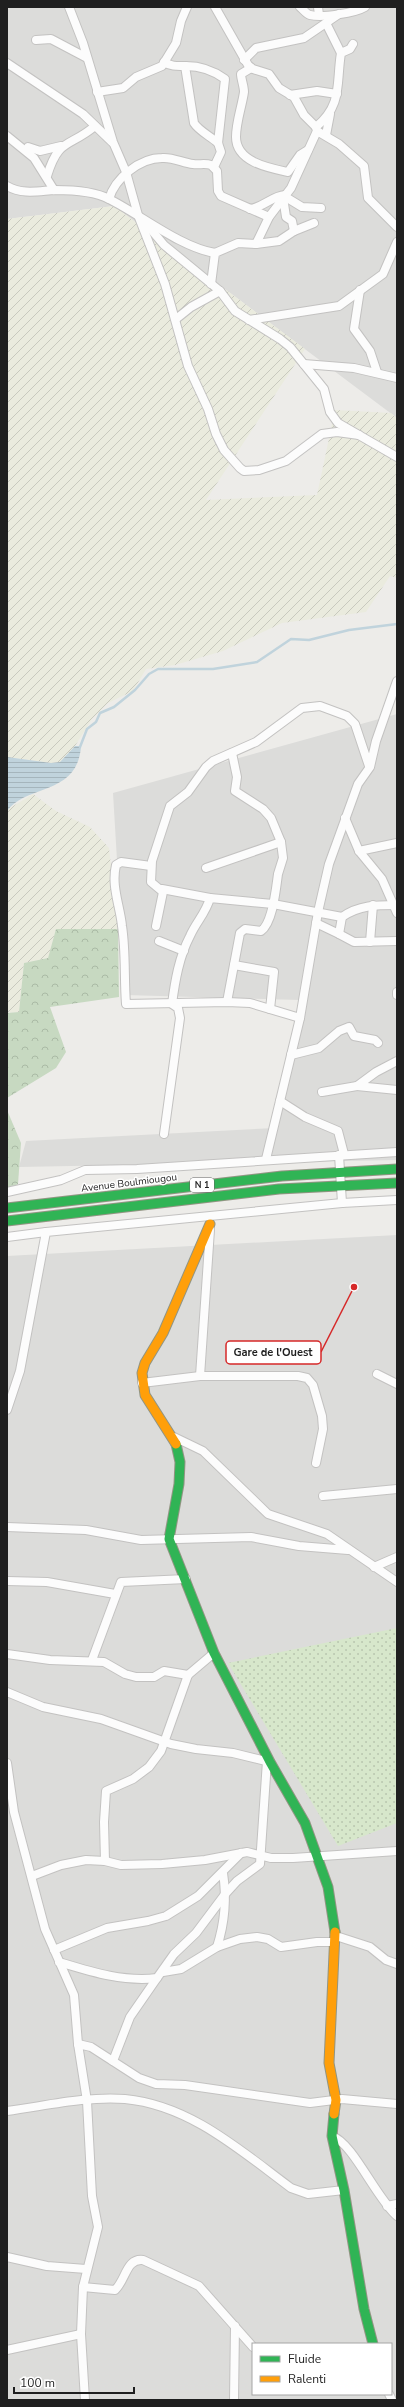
<svg xmlns="http://www.w3.org/2000/svg" width="404" height="2407" font-family="'Nunito Sans',sans-serif">
<defs>
<pattern id="farmland-furrows" width="10" height="10" patternUnits="userSpaceOnUse"><rect width="10" height="10" fill="#eaebde"/><path d="M-1 1l2-2M0 10L10 0M9 11l2-2" fill="none" stroke="#c8c9be"/></pattern>
<pattern id="grass-dots" width="8" height="8" patternUnits="userSpaceOnUse"><rect width="8" height="8" fill="#d7e7cb"/><path d="M2 2h.1M6 6h.1" fill="none" stroke="#b8c6ae" stroke-width="1.8" stroke-linecap="round"/></pattern>
<pattern id="forest-crowns" width="20" height="18" patternUnits="userSpaceOnUse"><rect width="20" height="18" fill="#c7d9c1"/><path d="M2 6a3 3 0 1 1 6 0M12 15a3 3 0 1 1 6 0" fill="none" stroke="#aabaa5"/></pattern>
<pattern id="water-rules" width="6" height="5" patternUnits="userSpaceOnUse"><rect width="6" height="5" fill="#c0d3dc"/><path d="M0 2.5h6" fill="none" stroke="#a5b5bc"/></pattern>
</defs>
<rect width="100%" height="100%" fill="#edece9"/>
<g fill="#dcdcda" fill-rule="evenodd">
<path d="M7,7H397V418L114,206L7,219Z"/>
<path d="M397,714V1160L19,1167L26,1141L275,1128L300,1000L125,995L113,793Z"/>
<path d="M397,1235V2400H7V1256ZM253,2344H391V2394H253Z"/>
</g>
<g fill="url(#farmland-furrows)">
<path d="M114,206L305,349L206,500L317,495L335,410L391,413L397,418V578L390,576L366,612L282,623L223,651L175,665L146,669L133,691L108,703L92,719L75,746L60,762L51,763L7,757V219Z"/>
<path d="M33,794L56,811L90,827L109,848L118,929H56L48,958L24,963L19,1012L7,1013V811L10,808Z"/>
</g>
<path fill="url(#grass-dots)" d="M397,1628V1823L338,1846L228,1663Z"/>
<g fill="url(#forest-crowns)">
<path d="M56,929H118L119,997L50,1007L66,1052L56,1068L7,1098V1013L19,1012L24,963L48,958Z"/>
<path d="M7,1110L21,1143L18,1184L7,1190Z"/>
</g>
<path fill="url(#water-rules)" d="M75,746H81C78,796 26,784 7,811V757L51,763L60,762Z"/>
<g fill="none" stroke-linecap="round" stroke-linejoin="round">
<path stroke="#c0d3dc" stroke-width="2.5" d="M80,747L87,729L96,722L100,713L114,707L135,690L149,674L158,669H213L257,662L291,639L309,640L349,630L397,624"/>
<g stroke="#c3c2c1" stroke-width="10">
<g id="street">
<path d="M69,7L83,43L113,142L126,172L138,215L165,284L188,366L208,409L216,434L224,450L240,468L244,471L259,470L286,461L322,434L337,432L359,435"/>
<path d="M215,7L248,65L253,69L269,74L279,88L294,97L304,115L316,127"/>
<path d="M300,7C303,9 306,14 310,15C322,18 355,13 365,7"/>
<path d="M318,7L319,15"/>
<path d="M326,23L341,53"/>
<path d="M36,40L51,39L87,58"/>
<path d="M244,60L256,48L304,38L339,14"/>
<path d="M164,62C172,67 178,66 186,66C200,66 214,71 225,79L218,143L221,152L214,167"/>
<path d="M7,63L83,114L112,142"/>
<path d="M185,66L194,123C199,131 210,136 218,143"/>
<path d="M251,68L241,74C241,79 244,86 244,92C242,106 236,122 236,137C236,162 269,168 288,172L300,155L308,150"/>
<path d="M97,92L123,88L136,77L162,66L176,43L181,21L187,7"/>
<path d="M290,95L317,91L337,94"/>
<path d="M317,131L339,144L364,166L368,198L397,227"/>
<path d="M326,135L330,114"/>
<path d="M7,136L34,158L54,190"/>
<path d="M28,147L40,151L61,146"/>
<path d="M47,176C59,137 69,148 95,126"/>
<path d="M7,186C23,195 38,191 55,190C71,190 94,191 109,199C141,215 180,247 215,253"/>
<path d="M284,196L302,207L321,208"/>
<path d="M283,197L286,217L292,221L294,231L314,223"/>
<path d="M109,199C115,178 140,158 162,158C173,157 183,163 193,164C199,165 205,163 211,165L217,171L218,191L221,196L269,217"/>
<path d="M250,209C264,207 272,196 285,195"/>
<path d="M143,220L164,245L220,291L235,311L280,339L290,347L324,389L330,412L338,423L397,457"/>
<path d="M256,244L279,241L294,231"/>
<path d="M211,284L215,253L238,243L256,244L269,217L291,188L317,131L316,127C343,105 336,83 341,53L350,49L353,44"/>
<path d="M360,290L354,329L370,351L377,372"/>
<path d="M176,319L191,307L220,291"/>
<path d="M249,320L339,306L383,274L397,242"/>
<path d="M304,364L354,368L397,378"/>
<path d="M345,818L359,851L382,879L397,913"/>
<path d="M359,851L397,843"/>
<path d="M151,866L121,862L116,865C111,886 120,906 122,926C126,952 124,979 126,1004L227,1002L250,1003L300,1018"/>
<path d="M206,868L281,842L271,818L263,809L235,791L237,777L232,753"/>
<path d="M162,889L210,898"/>
<path d="M316,923L339,934L342,917C359,905 377,905 397,905"/>
<path d="M156,926L163,892L151,882L152,861L170,806L188,792L206,767L213,761L256,742L302,708L320,706L347,716L355,724L369,766"/>
<path d="M339,934L354,942L397,941"/>
<path d="M159,941L184,951"/>
<path d="M370,942L373,905"/>
<path d="M234,965L274,972L270,1009"/>
<path d="M397,992V995"/>
<path d="M227,1002L240,933L245,929L261,931C273,923 276,888 278,874L283,858L281,842"/>
<path d="M291,1055L319,1048L339,1031L349,1027L354,1036L375,1040L378,1043"/>
<path d="M357,1086L397,1090"/>
<path d="M322,1092L357,1086L376,1072L397,1061"/>
<path d="M280,1101L305,1117L338,1131L344,1154"/>
<path d="M164,1134L180,1018L178,1008L172,1004C175,981 179,957 190,936C196,922 206,913 210,898L273,904L342,917"/>
<path d="M339,1155L342,1203"/>
<path d="M266,1159L300,1018L318,912L329,864L358,784L370,767L376,741L397,681"/>
<path d="M7,1192L61,1180L85,1170L137,1169L397,1152"/>
<path d="M7,1237L46,1232"/>
<path d="M377,1374L397,1384"/>
<path d="M200,1376L210,1230"/>
<path d="M142,1383L200,1376H298L307,1378L313,1385L322,1416L323,1429L316,1463"/>
<path d="M7,1410L20,1371L46,1232L342,1203L397,1200"/>
<path d="M174,1437L203,1451L268,1514L327,1534L397,1582"/>
<path d="M323,1496L397,1489"/>
<path d="M7,1527L86,1530L141,1540L251,1537L299,1546L348,1550"/>
<path d="M374,1567L397,1557"/>
<path d="M7,1581L47,1582L115,1594"/>
<path d="M7,1654L50,1660L104,1662L125,1674L136,1677H154L164,1671L188,1675"/>
<path d="M92,1660L121,1582L186,1579"/>
<path d="M7,1692L43,1707L101,1719L171,1744L196,1749L233,1753L270,1762"/>
<path d="M7,1763L14,1812L45,1929L74,1995L78,2044L87,2101L92,2196L98,2227L83,2287L81,2334L85,2400"/>
<path d="M105,1861L104,1822L106,1791L133,1779L149,1767L161,1751L188,1675L214,1653"/>
<path d="M32,1876L61,1865L86,1860L105,1861L121,1865L162,1864L205,1860L247,1852L271,1858H293L397,1851"/>
<path d="M336,1936L370,1947L386,1960L397,1964"/>
<path d="M217,1947C225,1922 227,1899 223,1873"/>
<path d="M54,1950L107,1928L148,1921L166,1916L198,1896L241,1853"/>
<path d="M59,1962C92,1972 123,1982 157,1978L174,1954L196,1933L226,1893L237,1881L260,1864L267,1761"/>
<path d="M163,1972L181,1969L217,1947L240,1939L257,1937L268,1939L281,1947L317,1942H335"/>
<path d="M78,2044L91,2047L139,2078L156,2084L185,2085L310,2103L342,2099L397,2104"/>
<path d="M113,2061L130,2017L157,1978"/>
<path d="M7,2111C45,2106 86,2096 125,2099C190,2105 241,2151 291,2188L308,2194L344,2190"/>
<path d="M332,2136C353,2143 376,2198 397,2216"/>
<path d="M387,2206L397,2204"/>
<path d="M7,2257L47,2266L86,2269"/>
<path d="M83,2287L115,2290C126,2280 126,2258 143,2260L199,2286L253,2347"/>
<path d="M7,2350L81,2334"/>
<path d="M389,2394L392,2400"/>
<path d="M234,2400L235,2326"/>
</g>
</g>
<g stroke="#929583" stroke-width="11">
<g id="fast">
<path d="M7,1208L282,1176L397,1169"/>
<path d="M7,1221L279,1189L397,1183"/>
<path d="M176,1444L180,1462L179,1484L169,1539L214,1653L270,1762L305,1823L328,1887L335,1932"/>
<path d="M334,2114L332,2136L344,2190L364,2309L373,2344"/>
</g>
</g>
<g stroke="#929583" stroke-width="11">
<g id="slow">
<path d="M176,1444L145,1395L142,1373L145,1363L163,1333L210,1224"/>
<path d="M334,2114L336,2100L329,2063L335,1932"/>
</g>
</g>
<use href="#street" stroke="#fcfcfc" stroke-width="8"/>
<use href="#fast" stroke="#30b455" stroke-width="9"/>
<use href="#slow" stroke="#ff9f0a" stroke-width="9"/>
</g>
<g text-anchor="middle" dominant-baseline="central" stroke-width="3" stroke-linejoin="round" paint-order="stroke">
<rect fill="#fff" stroke="#626262" stroke-width="1" x="190" y="1178" width="24" height="14" rx="3"/>
<g font-size="9" font-weight="bold" fill="#1f1f1f">
<text x="202" y="1185">N 1</text>
</g>
<g font-size="10" fill="#1f1f1f" stroke="#fff">
<text transform="translate(129 1183) rotate(-7)">Avenue Boulmiougou</text>
</g>
</g>
<path fill="none" stroke="#d62828" stroke-width="1.5" d="M354 1287L321 1352"/>
<circle fill="#d62828" stroke="#fff" stroke-width="1.5" cx="354" cy="1287" r="4"/>
<rect fill="#fff" stroke="#d62828" stroke-width="1.5" x="226" y="1341" width="95" height="23" rx="4"/>
<g font-size="11" text-anchor="middle" font-weight="bold" fill="#1f1f1f">
<text x="273" y="1356">Gare de l'Ouest</text>
</g>
<rect width="404" height="2407" fill="none" stroke="#1f1f1f" stroke-width="16"/>
<rect x="252" y="2343" width="140" height="52" fill="#ffffff" stroke="#a5a5a5"/>
<rect x="260" y="2356" width="20" height="6" fill="#30b455" stroke="#a5a5a5"/>
<text x="288" y="2363" font-size="12" fill="#1f1f1f">Fluide</text>
<rect x="260" y="2376" width="20" height="6" fill="#ff9f0a" stroke="#a5a5a5"/>
<text x="288" y="2383" font-size="12" fill="#1f1f1f">Ralenti</text>
<path d="M14 2387v6h120v-6" fill="none" stroke="#1f1f1f" stroke-width="2"/>
<text x="20" y="2387" font-size="12" fill="#1f1f1f" stroke="#ffffff" stroke-width="3" paint-order="stroke">100 m</text>
</svg>
